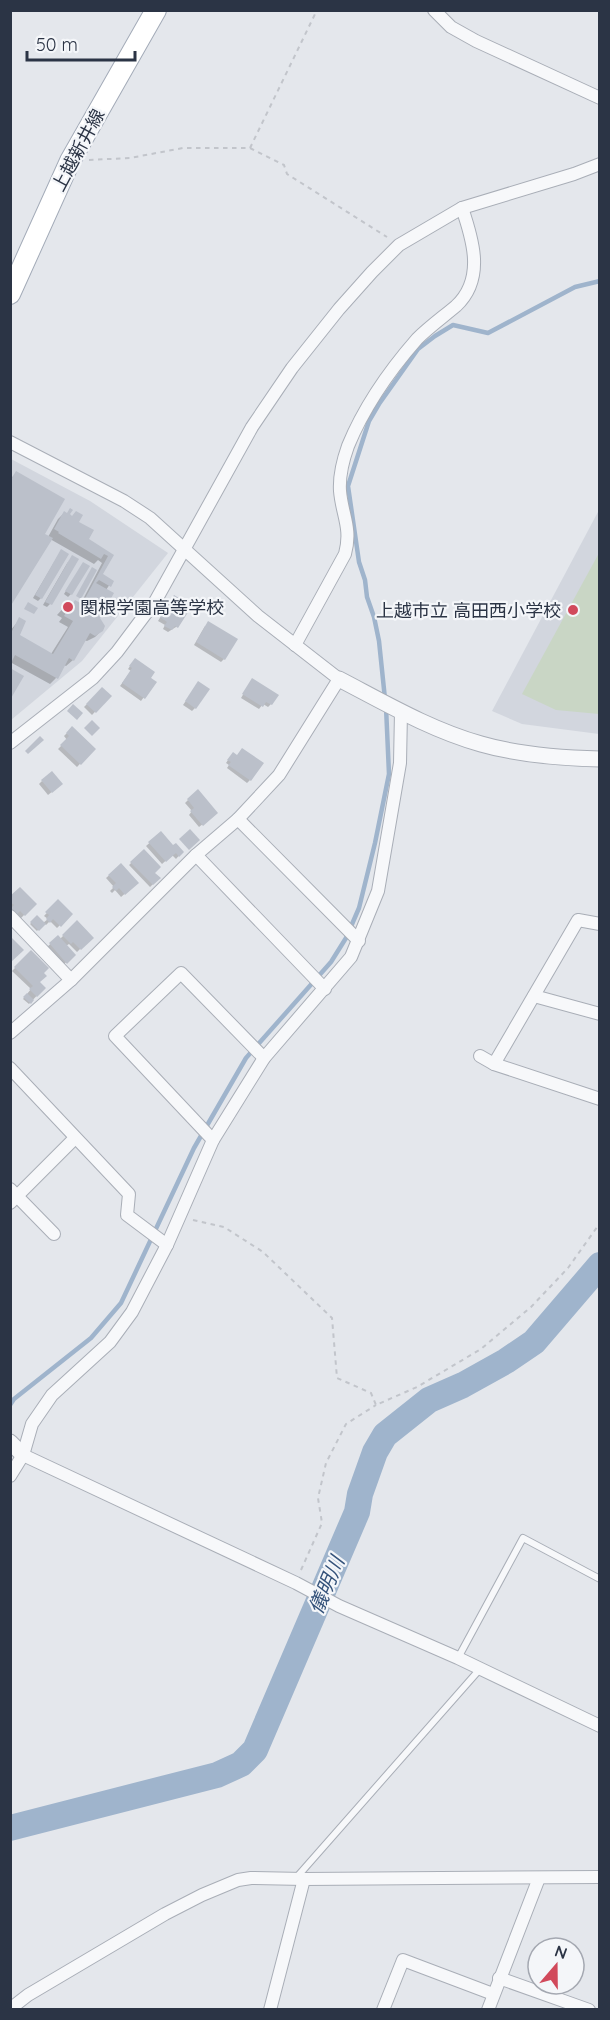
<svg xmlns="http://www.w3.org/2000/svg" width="610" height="2020" font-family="Quicksand,'Noto Sans JP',sans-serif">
<rect width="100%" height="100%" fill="#e4e7ec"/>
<g fill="#d2d6de">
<path d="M11,459L90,501L168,553L82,661L11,720Z"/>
<path d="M599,510V734L522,724L492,711Z"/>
</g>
<path fill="#c9d6c5" d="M599,553V714L556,710L522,694Z"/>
<g fill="#0003">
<path d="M17,473L43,534L48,537L58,519L64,513L77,522L87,540L112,555L101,575L112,581L106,590L98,618L102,630L95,637L87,641L84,640L73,660L66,666L64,665L56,678L50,684L10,662V631L20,619L18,636L51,654L68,627L59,622L62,618L57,615L67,604L71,606L80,605L102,563L98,560L94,564L50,539L10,604V479Z"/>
<path d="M59,554L41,598L38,601L33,598Z"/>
<path d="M69,560L50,604L47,607L43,605Z"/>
<path d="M83,564L71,594L68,597L64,594Z"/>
<path d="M171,600L190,607L176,627L168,632L163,629L165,625L158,621Z"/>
<path d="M205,626L224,659L221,662L194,645Z"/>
<path d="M133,662L155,682L141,701L120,686L131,671L128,669Z"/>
<path d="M250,683L271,704L268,707L263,704L259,709L241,698Z"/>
<path d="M196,686L195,708L192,711L183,705Z"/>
<path d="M102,689L110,696L92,715L84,707Z"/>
<path d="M72,728L94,749L77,767L58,749L67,740L64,736Z"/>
<path d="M230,757H236L250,780L247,783L227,768L229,765L226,763Z"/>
<path d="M42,781L58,787L48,795L39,784Z"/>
<path d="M188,800L213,816L199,827L189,815L192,811L185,803Z"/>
<path d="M161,833L173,847L182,852L176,859L172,855L162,864L146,846Z"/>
<path d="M144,851L153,873L159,878L150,887L129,865Z"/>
<path d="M121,865L137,883L121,897L115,890L112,893L110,891L114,887L106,878Z"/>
<path d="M10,899L35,904L21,918L16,913L13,916L10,911L13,909L10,907Z"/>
<path d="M58,901L71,914L57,928L50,921L46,925L44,923L37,931L30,924L37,917L43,923L48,919L44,916Z"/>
<path d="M77,922L92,937L77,952L69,944L66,946L74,955L63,965L47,947L58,937L60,939Z"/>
<path d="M31,952L38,982L44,988L29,1004L23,999L31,989L12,971Z"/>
</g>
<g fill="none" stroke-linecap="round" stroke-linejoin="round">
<g stroke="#9fb4cc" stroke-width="4.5">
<path d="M385,699L379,641L374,617L367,597L365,580L359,562L348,486L369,421L379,404L418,349L435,336L453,325L488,333L575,287L600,281"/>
<path d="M10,1405L14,1399L91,1338L121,1303L194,1148L246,1058L331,962L346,938L359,908L375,843L389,774L386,707"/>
</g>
<path stroke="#9fb4cc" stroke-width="26" d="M10,1828L217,1775L241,1764L255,1750L357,1512L360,1494L375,1452L385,1435L429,1400L463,1385L506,1361L534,1342L600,1265"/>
</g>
<g fill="#bbc0ca">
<path d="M16,471L65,499L45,534L53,538L10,607V481Z"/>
<path d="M70,508L73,510L70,514L72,516L76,511L83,515L79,522L94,530L89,539L114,555L103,574L114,581L111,587L99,580L96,583L114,593L100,618L105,626L103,631L95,636L90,633L74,661L69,658L58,679L15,655L10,665V630L12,631L19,617L26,621L20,635L53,654L73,621L64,616L67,611L62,608L66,602L72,605L75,600L82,604L108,556L104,554L101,559L58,533L59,532L54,529L64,511L67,513Z"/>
<path d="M61,549L69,554L42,599L35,595Z"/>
<path d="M72,555L79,559L52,605L45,602Z"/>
<path d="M83,562L90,566L72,595L65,591Z"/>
<path d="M92,567L97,570L81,599L76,596Z"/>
<path d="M174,595L192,606L178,628L175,626L172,630L164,626L167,622L160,617Z"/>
<path d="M28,602L38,608L34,614L24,609Z"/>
<path d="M208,621L238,639L225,660L196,642Z"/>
<path d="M135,658L155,672L151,678L157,682L145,699L122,683L132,668L129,666Z"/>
<path d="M10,668L24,676L10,700Z"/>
<path d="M252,678L279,695L272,705L266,702L263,707L242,694Z"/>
<path d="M198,681L210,689L196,709L185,701Z"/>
<path d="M102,687L112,696L96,713L86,704Z"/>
<path d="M73,704L83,713L77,720L67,711Z"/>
<path d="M92,720L100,728L92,736L84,728Z"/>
<path d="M72,726L96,749L81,765L60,745L69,736L66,733Z"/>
<path d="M40,736L44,740L28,754L25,751Z"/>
<path d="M242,748L264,763L251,781L228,765L231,762L227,760L233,752L237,755Z"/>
<path d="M52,771L63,784L52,793L41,780Z"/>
<path d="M198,789L218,813L203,826L190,811L194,808L187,799Z"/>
<path d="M190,829L200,840L189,850L179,839Z"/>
<path d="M161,831L173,845L176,843L184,852L179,857L176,853L166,862L148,842Z"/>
<path d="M144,849L161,867L155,873L161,878L153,885L130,862Z"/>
<path d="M121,863L139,883L125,895L119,888L116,891L112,887L116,883L108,875Z"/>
<path d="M20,887L37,904L25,916L20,911L17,914L11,908L14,905L10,902V896Z"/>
<path d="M58,899L73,914L61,927L53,919L50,923L46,919L49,915L45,912Z"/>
<path d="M37,915L46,924L39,931L30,922Z"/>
<path d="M77,920L94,938L81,950L73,942L71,944L62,935Z"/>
<path d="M58,935L76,955L67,964L49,943Z"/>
<path d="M10,936L24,950L10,963Z"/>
<path d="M31,950L49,968L44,973L47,976L40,982L46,988L37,997L29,989L33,986L14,967Z"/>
<path d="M27,993L34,1000L31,1004L23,997Z"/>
</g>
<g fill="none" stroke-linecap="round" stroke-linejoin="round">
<g stroke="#a9aeb7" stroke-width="8">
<g id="service">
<path d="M458,1658L523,1538L600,1579"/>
<path d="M296,1878L480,1669"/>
</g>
</g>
<g stroke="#a9aeb7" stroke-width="14">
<g id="minor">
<path d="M434,10L451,27L476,41L600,98"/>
<path d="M10,442L124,501L150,518L258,616L339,679L279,775L238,819L196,855L71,980L10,1033"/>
<path d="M295,645L345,554C352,528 342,515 340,491C339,476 343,460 348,446C364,407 389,371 417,339C429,327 443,317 456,306C485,279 473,240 462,208"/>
<path d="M10,743L93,678L117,652L156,600L252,427L292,368L339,309L372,272L399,245L462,208L574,174L600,164"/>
<path d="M238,819L359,941"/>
<path d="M196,855L325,989"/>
<path d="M10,916L71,980"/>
<path d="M600,924L578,920L494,1064L600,1099"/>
<path d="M534,996L600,1014"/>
<path d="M480,1056L494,1064"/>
<path d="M10,1068L129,1194L127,1215L167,1245"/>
<path d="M213,1140L115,1036L181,973L264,1058"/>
<path d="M10,1189L54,1234"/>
<path d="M10,1203L75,1138"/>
<path d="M23,1455L296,1583L339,1606L458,1658L600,1726"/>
<path d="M10,1476L23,1455L32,1424L52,1395L110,1342L132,1312L167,1245L213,1140L264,1058L351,957L378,891L400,763L401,712"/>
<path d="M499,1978L589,2010"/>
<path d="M10,2009L28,1995L165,1914L202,1895L238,1880L251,1878L304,1879L600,1877"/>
<path d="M270,2010L304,1879"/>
<path d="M383,2010L403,1960L493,1994"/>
<path d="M488,2010L539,1878"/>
</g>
</g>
<g stroke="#a9aeb7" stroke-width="17">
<g id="tertiary">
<path d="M339,679C385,703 431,730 481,744C519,755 560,758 600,759"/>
<path d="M10,1442L23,1455"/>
</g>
</g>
<g stroke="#a3abb8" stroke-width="22">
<path id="primary" d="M10,294L70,161L156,10"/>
</g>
<g stroke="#c2c5cb" stroke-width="2" stroke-dasharray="4.5 4.5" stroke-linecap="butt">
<path d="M250,148L317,10"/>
<path d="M89,160L130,158L183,148H250L284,165L287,174L387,237"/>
<path d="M193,1220L224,1227L263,1252L332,1318L337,1378L371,1393L376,1405L417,1387L481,1349L531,1307L568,1268L600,1223"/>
<path d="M301,1570L322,1523L318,1498L326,1463L346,1424L376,1405"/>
</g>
<use href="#service" stroke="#f7f8fa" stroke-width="6"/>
<use href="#minor" stroke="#f7f8fa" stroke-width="12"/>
<use href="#tertiary" stroke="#f7f8fa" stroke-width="15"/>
<use href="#primary" stroke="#fff" stroke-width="20"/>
</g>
<g fill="#d1495b" stroke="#f4f6f9" stroke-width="2">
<circle cx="68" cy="607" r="6"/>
<circle cx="573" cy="610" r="6"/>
</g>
<g text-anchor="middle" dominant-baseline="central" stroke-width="4.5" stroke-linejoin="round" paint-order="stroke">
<g font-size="18" fill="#2b3445" stroke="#f4f6f9">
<text transform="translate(78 150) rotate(-62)">上越新井線</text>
</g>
<g font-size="18" fill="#2b3445" stroke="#f4f6f9" text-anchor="start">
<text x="80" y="607">関根学園高等学校</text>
<text x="561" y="610" text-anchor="end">上越市立 高田西小学校</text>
</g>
<g font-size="20" font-style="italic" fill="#34527a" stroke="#f4f6f9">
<text transform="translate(326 1585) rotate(-67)">儀明川</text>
</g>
</g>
<rect width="610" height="2020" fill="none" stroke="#2b3445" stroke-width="24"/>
<g transform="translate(556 1966) rotate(20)"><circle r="28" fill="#f4f6f9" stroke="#a4a8b1" stroke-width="1.5"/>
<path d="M0-4.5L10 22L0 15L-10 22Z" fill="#d1495b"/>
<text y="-9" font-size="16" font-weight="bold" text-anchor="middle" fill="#2b3445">N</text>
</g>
<path d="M27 51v9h108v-9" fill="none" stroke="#2b3445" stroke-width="3"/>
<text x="36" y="51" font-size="18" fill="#2b3445" stroke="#f4f6f9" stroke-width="4.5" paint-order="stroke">50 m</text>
</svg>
